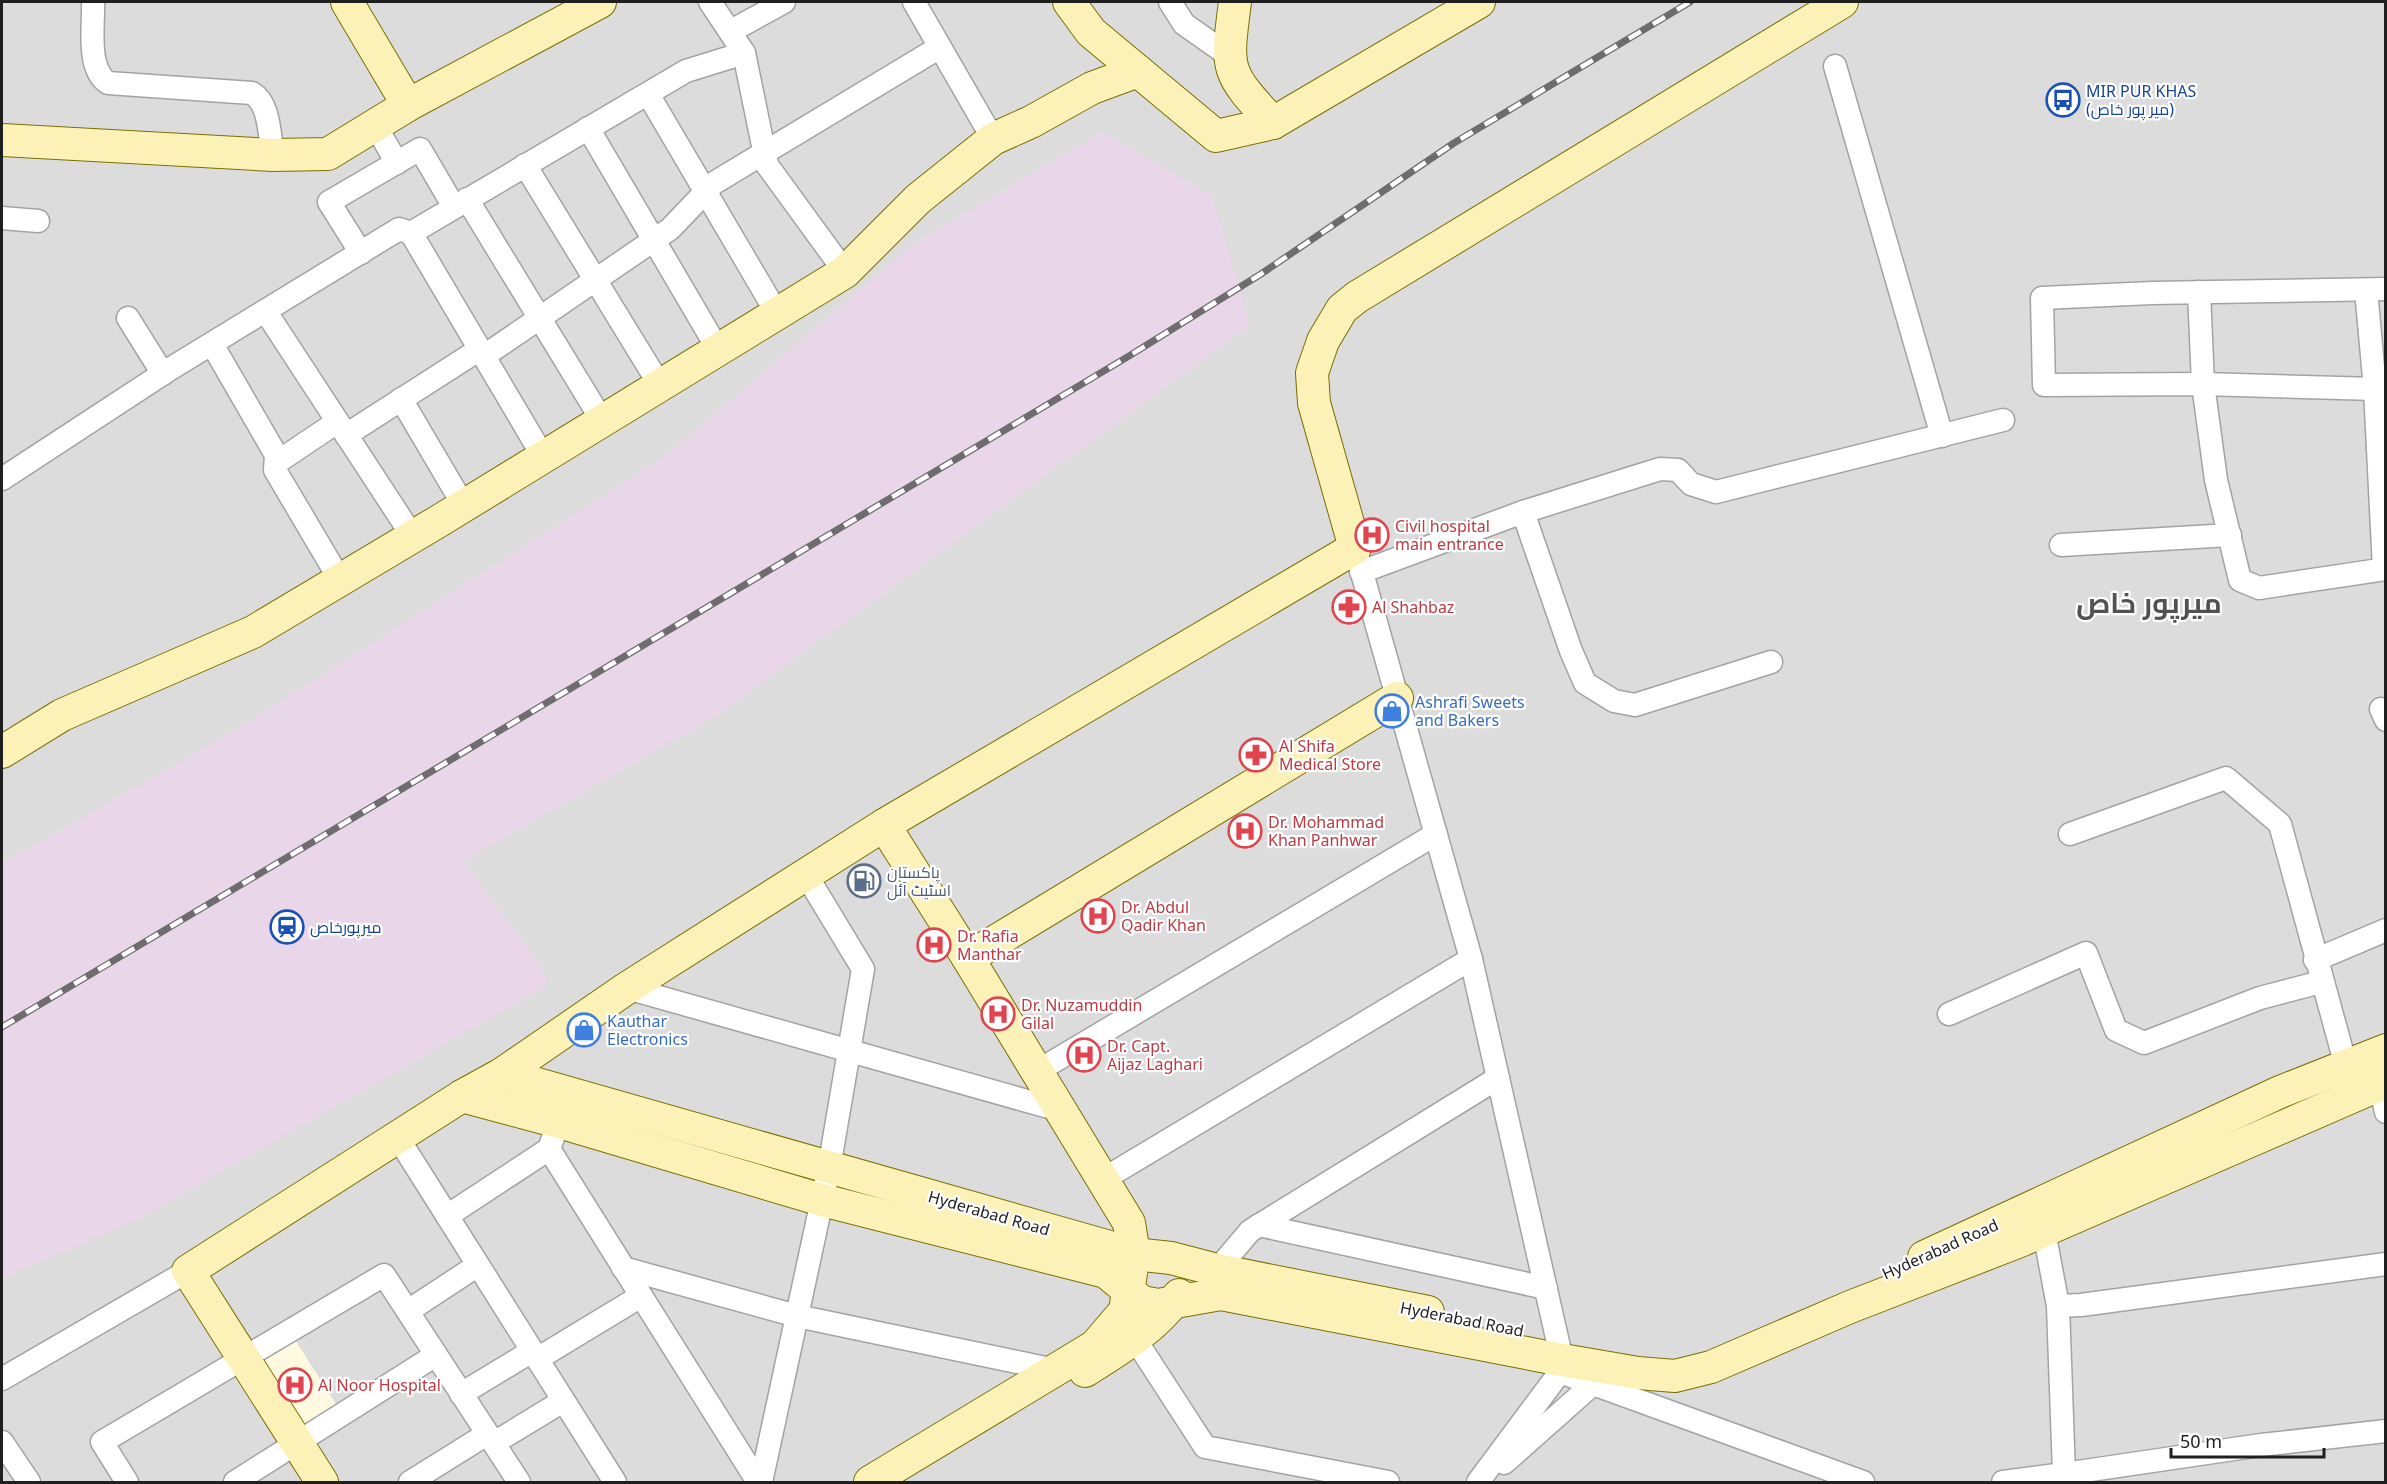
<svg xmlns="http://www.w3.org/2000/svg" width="2387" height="1484" font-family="'Noto Sans',Cairo,sans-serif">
<rect width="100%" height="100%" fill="#f0eae5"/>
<rect fill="#dddcdc" x="2" y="2" width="2383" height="1480"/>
<path fill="#e9d6e9" d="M1102,132L1212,196L1250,325L716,716L463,861L546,974L547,985L136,1220L2,1278V864L239,728L663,458L916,243Z"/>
<path fill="#fff9df" d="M292,1335L339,1409L298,1434L251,1360Z"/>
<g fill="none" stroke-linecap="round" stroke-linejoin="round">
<g stroke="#a3a3a3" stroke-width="25">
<g id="street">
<path d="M93,2C94,26 86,68 108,83L252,93C270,104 269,134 273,155"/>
<path d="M710,2L744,53L767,165L845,272"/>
<path d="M914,2L993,139"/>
<path d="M1170,2L1184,24L1228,55"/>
<path d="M731,31L784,2"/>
<path d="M1835,66L1942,436"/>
<path d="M648,94L778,315"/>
<path d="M375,125L397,163"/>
<path d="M588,128L719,351"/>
<path d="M525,165L661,387"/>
<path d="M467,199L603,422"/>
<path d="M2,218L38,221"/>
<path d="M411,233L544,458"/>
<path d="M361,253L329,202L420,149L454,207"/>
<path d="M2366,290L2375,389L2384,569"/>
<path d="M2199,292L2203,384L2216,480L2240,580L2259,588L2386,569"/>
<path d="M266,312L413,537"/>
<path d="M128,318L163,374"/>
<path d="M212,344L276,455L275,470L340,580"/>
<path d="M484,356L670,229L714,183L940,47"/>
<path d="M2375,389L2203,384L2044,385L2042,298L2152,293L2386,289"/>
<path d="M401,399L464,506"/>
<path d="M346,435L480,349"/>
<path d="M276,463L337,422"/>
<path d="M2,479L170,369L399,229L411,233L686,71L744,53"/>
<path d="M1523,512L1571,651L1585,683L1614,701L1635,705L1771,662"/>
<path d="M2061,545L2230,535"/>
<path d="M1355,548L1471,959L1562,1360L1560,1372L1478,1482"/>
<path d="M1361,572L1523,512L1660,469L1678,470L1691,484L1716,492L2003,420"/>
<path d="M2381,709L2386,720"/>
<path d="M2070,834L2226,778L2280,824L2346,1066"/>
<path d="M2315,960L2386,930"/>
<path d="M627,988L1059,1110"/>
<path d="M1949,1014L2086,953L2116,1030L2144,1043L2260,998L2321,982"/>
<path d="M1036,1072L1436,834"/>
<path d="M2380,1085L2386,1112"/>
<path d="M398,1138L615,1482"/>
<path d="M549,1149L758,1482"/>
<path d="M1102,1180L1471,959"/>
<path d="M447,1216L549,1149L554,1135"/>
<path d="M1259,1225L1546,1288"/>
<path d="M2044,1231L2058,1306L2064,1474L2261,1445L2386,1431"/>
<path d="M623,1268L797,1316L1055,1370"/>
<path d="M1217,1270L1250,1231L1498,1078"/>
<path d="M2058,1306L2081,1305L2386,1264"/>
<path d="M408,1311L478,1265"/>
<path d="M1135,1339L1205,1447L1388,1482"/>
<path d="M537,1359L641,1296"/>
<path d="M1560,1372L1863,1482"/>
<path d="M2,1379L188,1271"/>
<path d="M461,1394L532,1351"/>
<path d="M2,1442L29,1482"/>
<path d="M494,1443L563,1401"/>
<path d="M1504,1463L1593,1384"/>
<path d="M127,1482L102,1442L384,1275L519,1482"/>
<path d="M235,1482L436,1355"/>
<path d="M410,1482L487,1434"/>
<path d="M761,1482L829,1168L863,969L805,873"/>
<path d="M2003,1482L2064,1474L2068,1482"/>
</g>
</g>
<g stroke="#7a7001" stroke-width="34">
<g id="secondary">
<path d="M347,2L408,105L600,2"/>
<path d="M1069,2L1091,32L1216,136L1273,123L1479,2"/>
<path d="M1235,2C1226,71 1225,71 1273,123"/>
<path d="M2,140L273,155L328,154L408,105"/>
<path d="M2,752L62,715L253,632L439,521L845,272L918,199L993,139L1031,122L1092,88L1138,71"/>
<path d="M968,958L1397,698"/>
<path d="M502,1074L1134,1254L1171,1258L1217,1270L1428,1312"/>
<path d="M462,1096L559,1122L822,1200L1106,1272L1142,1302L1158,1305L1221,1294L1562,1360L1638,1373L1675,1376L1711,1367L1850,1307L2020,1241L2386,1082"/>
<path d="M1924,1257L2280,1092L2386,1050"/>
<path d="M1085,1371C1120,1349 1154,1329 1179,1295"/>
<path d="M322,1482L188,1271L462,1096L502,1074L627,988L884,825"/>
<path d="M870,1482L1095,1346L1125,1311L1134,1254L1129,1223L968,958L884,825L1355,548L1314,403L1312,373L1323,341L1342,309L1357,297L1842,2"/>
</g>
</g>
<use href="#street" stroke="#fff" stroke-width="22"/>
<use href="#secondary" stroke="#fcf2b7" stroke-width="32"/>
<g stroke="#6d6d6d" stroke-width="7">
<path id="rail" d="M2,1027L1129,356L1261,274L1454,143L1690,2"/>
</g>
<use href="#rail" stroke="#fff" stroke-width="4.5" stroke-dasharray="14" stroke-linecap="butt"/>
</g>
<defs>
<g id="bus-ring" transform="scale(1.725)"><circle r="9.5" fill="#fff" stroke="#1a4fb4" stroke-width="1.5"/><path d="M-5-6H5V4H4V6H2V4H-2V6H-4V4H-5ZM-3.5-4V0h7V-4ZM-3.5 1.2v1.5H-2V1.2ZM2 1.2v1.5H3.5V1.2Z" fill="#1a4fb4"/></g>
<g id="hospital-ring" transform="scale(1.725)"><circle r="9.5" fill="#fff" stroke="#e0444e" stroke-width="1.5"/><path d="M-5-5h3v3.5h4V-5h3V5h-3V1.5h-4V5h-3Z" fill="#e0444e"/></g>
<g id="pharmacy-ring" transform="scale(1.725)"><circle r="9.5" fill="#fff" stroke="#e0444e" stroke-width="1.5"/><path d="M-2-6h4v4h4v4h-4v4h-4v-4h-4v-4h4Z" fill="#e0444e"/></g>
<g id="shop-ring" transform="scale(1.725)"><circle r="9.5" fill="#fff" stroke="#3f7fe0" stroke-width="1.5"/><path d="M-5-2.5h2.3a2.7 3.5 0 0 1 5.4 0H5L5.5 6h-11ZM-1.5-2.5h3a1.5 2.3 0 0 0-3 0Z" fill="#3f7fe0"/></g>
<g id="fuel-ring" transform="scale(1.725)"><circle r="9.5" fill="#fff" stroke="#5c6f8a" stroke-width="1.5"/><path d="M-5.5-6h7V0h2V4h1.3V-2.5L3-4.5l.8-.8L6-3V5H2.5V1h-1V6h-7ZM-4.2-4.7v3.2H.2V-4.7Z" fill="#5c6f8a"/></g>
<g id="station-ring" transform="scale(1.725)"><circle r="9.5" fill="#fff" stroke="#1a4fb4" stroke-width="1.5"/><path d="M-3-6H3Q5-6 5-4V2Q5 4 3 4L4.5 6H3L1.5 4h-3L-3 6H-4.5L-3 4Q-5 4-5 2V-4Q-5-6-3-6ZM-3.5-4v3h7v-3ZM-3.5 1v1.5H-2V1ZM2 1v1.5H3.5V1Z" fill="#1a4fb4"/></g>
</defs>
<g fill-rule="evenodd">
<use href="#bus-ring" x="2063" y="100"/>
<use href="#hospital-ring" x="1372" y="535"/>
<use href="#pharmacy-ring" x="1349" y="607"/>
<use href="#shop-ring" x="1392" y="711"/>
<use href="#pharmacy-ring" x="1256" y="755"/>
<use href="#hospital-ring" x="1245" y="831"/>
<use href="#fuel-ring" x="864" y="881"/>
<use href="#hospital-ring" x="1098" y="916"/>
<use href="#station-ring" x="287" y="927"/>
<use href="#hospital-ring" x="934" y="945"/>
<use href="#hospital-ring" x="998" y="1014"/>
<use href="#shop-ring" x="584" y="1030"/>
<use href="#hospital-ring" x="1084" y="1055"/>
<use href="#hospital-ring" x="295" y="1385"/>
</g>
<g text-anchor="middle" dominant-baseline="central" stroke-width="4.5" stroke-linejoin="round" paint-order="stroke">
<g font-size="16" fill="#164399" stroke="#fff" text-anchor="start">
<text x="2086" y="91">MIR PUR KHAS<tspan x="2086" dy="18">(میر پور خاص)</tspan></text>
<text x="310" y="927">ميرپورخاص</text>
</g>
<g font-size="16" fill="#be3a42" stroke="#fff" text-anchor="start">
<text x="1395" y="526">Civil hospital<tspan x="1395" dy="18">main entrance</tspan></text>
<text x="1372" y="607">Al Shahbaz</text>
<text x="1279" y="746">Al Shifa<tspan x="1279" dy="18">Medical Store</tspan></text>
<text x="1268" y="822">Dr. Mohammad<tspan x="1268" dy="18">Khan Panhwar</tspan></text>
<text x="1121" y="907">Dr. Abdul<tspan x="1121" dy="18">Qadir Khan</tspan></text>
<text x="957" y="936">Dr. Rafia<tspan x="957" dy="18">Manthar</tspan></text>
<text x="1021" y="1005">Dr. Nuzamuddin<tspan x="1021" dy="18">Gilal</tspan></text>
<text x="1107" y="1046">Dr. Capt.<tspan x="1107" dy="18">Aijaz Laghari</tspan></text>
<text x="318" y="1385">Al Noor Hospital</text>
</g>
<g font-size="16" fill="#366cbe" stroke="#fff" text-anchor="start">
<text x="1415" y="702">Ashrafi Sweets<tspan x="1415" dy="18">and Bakers</tspan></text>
<text x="607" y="1021">Kauthar<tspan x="607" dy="18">Electronics</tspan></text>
</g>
<g font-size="16" fill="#4e5e75" stroke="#fff" text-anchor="start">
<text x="887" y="872">پاکستان<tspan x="887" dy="18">اسٹیٹ آئل</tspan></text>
</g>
<g font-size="16" fill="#1f1f1f" stroke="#fff">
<text transform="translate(989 1213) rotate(16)">Hyderabad Road</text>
<text transform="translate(1940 1249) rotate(-24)">Hyderabad Road</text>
<text transform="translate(1462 1319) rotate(11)">Hyderabad Road</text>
</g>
<g font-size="28" font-weight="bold" fill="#525252" stroke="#fff">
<text x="2149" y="602">میرپور خاص</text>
</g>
</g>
<rect width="2387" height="1484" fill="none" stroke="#1f1f1f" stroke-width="6"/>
<path d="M2171 1448v9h153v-9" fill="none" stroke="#1f1f1f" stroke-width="3"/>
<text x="2180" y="1448" font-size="18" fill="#1f1f1f" stroke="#ffffff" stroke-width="4.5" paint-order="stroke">50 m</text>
</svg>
